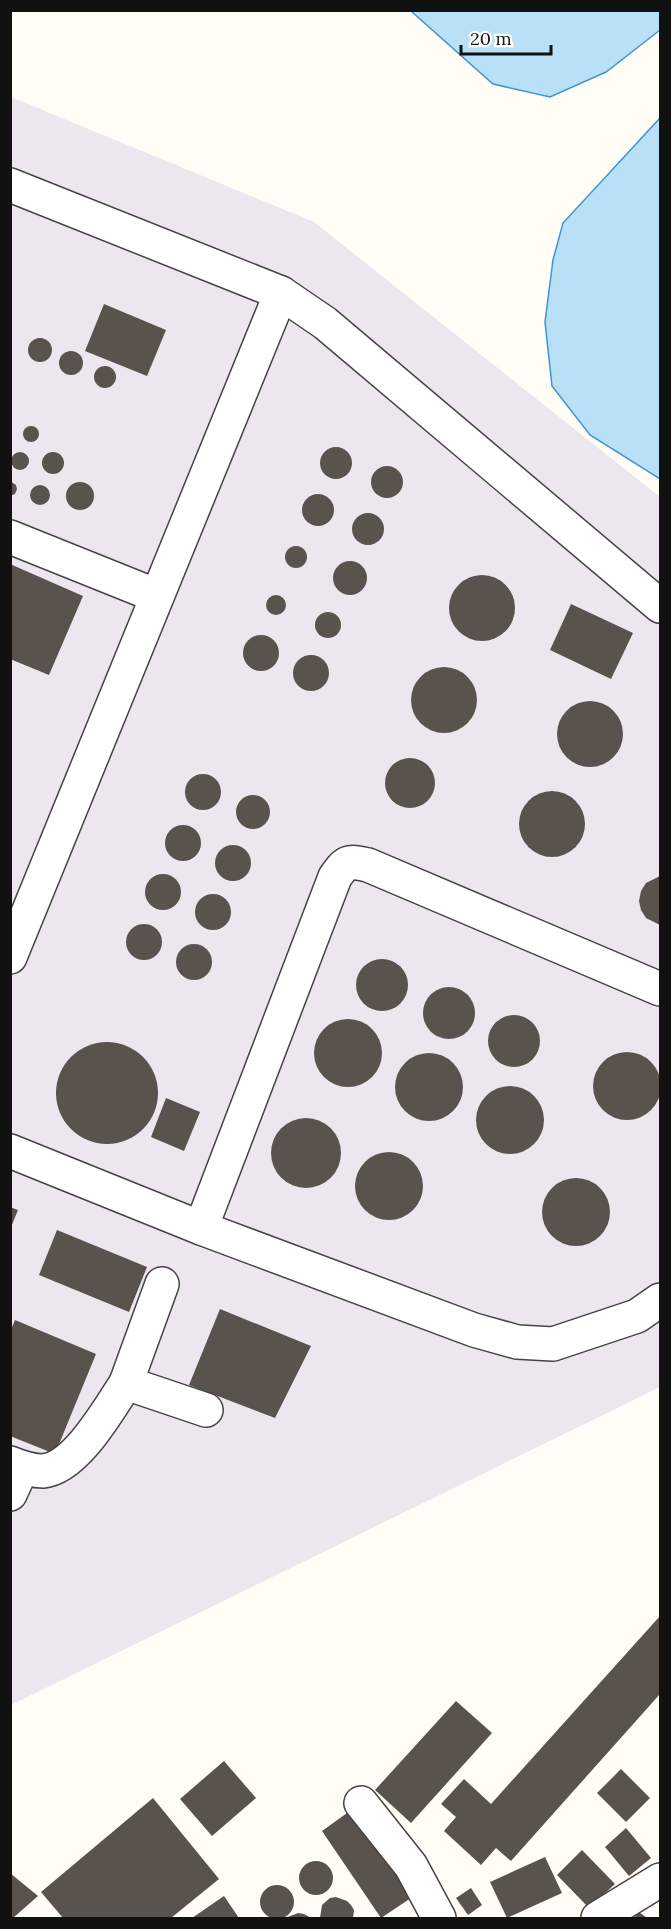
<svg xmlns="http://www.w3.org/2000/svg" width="671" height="1929" font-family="Lora,serif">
<rect width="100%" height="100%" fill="#fffdf5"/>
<path fill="#eee6ef" d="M11,97L314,222L660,497V1387L11,1705Z"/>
<g fill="#b9e0f7" stroke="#3f96cf" stroke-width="1.5">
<path d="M411,11H660V30L606,72L550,97L493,84Z"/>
<path d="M660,118V479L590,435L552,386L545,322L553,260L563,223Z"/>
</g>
<g fill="#5a524d">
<path d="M104,304L166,330L147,376L85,351Z"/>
<circle cx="40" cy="350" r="12"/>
<circle cx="71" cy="363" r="12"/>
<circle cx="105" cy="377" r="11"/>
<circle cx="31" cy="434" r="8"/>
<circle cx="336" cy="463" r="16"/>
<circle cx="53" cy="463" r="11"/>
<circle cx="20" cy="461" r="9"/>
<circle cx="387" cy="482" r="16"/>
<path d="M10,481L16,485L17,489L15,494L10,496Z"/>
<circle cx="80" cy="496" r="14"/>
<circle cx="40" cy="495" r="10"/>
<circle cx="318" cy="510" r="16"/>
<circle cx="368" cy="529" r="16"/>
<circle cx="296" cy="557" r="11"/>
<circle cx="350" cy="578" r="17"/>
<path d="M10,564L83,596L49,675L10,659Z"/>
<circle cx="482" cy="608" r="33"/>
<circle cx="276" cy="605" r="10"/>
<path d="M571,604L633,633L611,679L550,650Z"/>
<circle cx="328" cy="625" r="13"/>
<circle cx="261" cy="653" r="18"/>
<circle cx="311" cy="673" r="18"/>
<circle cx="444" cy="700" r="33"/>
<circle cx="590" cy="734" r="33"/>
<circle cx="410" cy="783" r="25"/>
<circle cx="203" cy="792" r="18"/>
<circle cx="552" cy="824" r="33"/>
<circle cx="253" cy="812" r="17"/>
<circle cx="183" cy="843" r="18"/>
<circle cx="233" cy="863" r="18"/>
<circle cx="163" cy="892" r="18"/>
<path d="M660,876V925L646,918L641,910L639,901L641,891L646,883Z"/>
<circle cx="213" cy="912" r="18"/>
<circle cx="144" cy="942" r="18"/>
<circle cx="194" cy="962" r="18"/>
<circle cx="382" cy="985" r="26"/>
<circle cx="449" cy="1013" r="26"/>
<circle cx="514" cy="1041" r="26"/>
<circle cx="348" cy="1053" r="34"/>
<circle cx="107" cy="1093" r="51"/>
<circle cx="627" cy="1086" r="34"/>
<circle cx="429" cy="1087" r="34"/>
<circle cx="510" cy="1120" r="34"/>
<path d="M166,1098L200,1112L184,1151L151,1137Z"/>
<circle cx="306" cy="1153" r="35"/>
<circle cx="389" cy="1186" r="34"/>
<circle cx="576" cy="1212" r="34"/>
<path d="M10,1207L18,1210L11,1227H10Z"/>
<path d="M57,1230L147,1267L129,1312L39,1275Z"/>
<path d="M220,1309L311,1346L275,1418L189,1385Z"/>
<path d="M15,1320L96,1354L55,1454L10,1436V1332Z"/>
<path d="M660,1616V1694L511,1861L496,1848L481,1865L444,1831L456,1817L441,1804L464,1779L491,1804Z"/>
<path d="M456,1701L492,1733L411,1823L375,1790Z"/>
<path d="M224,1761L256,1798L212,1836L180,1799Z"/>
<path d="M621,1769L650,1798L626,1822L597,1793Z"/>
<path d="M153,1798L219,1879L171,1918H63L41,1892Z"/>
<path d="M354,1808L414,1896L381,1918L322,1831Z"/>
<path d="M626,1828L651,1858L629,1876L605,1847Z"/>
<path d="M582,1850L615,1884L589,1908L557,1875Z"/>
<path d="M545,1857L562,1893L507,1918L490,1882Z"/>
<circle cx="316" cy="1878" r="17"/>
<path d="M10,1873L38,1896L13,1918H10Z"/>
<circle cx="277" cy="1902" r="17"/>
<path d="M471,1888L482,1905L468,1915L456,1898Z"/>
<path d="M224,1896L239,1918H192Z"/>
<path d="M336,1897L347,1901L351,1905L354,1910L353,1918H320L322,1905L330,1898Z"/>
<path d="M639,1912L647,1918H634Z"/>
<path d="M298,1913L304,1914L311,1918H285Z"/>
</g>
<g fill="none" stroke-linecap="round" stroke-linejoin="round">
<g stroke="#444" stroke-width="36">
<g id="minor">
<path d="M10,185L281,293L325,323L660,606"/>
<path d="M10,537L157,596"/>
<path d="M10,957L281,293"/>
<path d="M10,1151L201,1228L474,1330L517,1342L553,1344L637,1316L660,1300"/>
<path d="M201,1228L335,877C347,860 348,861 368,865L660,989"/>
<path d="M126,1383L162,1284"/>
<path d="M10,1463C20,1467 32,1471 43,1471C76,1468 109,1409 126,1383L206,1410"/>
<path d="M10,1494L22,1468"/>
<path d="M361,1803L411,1866L439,1918"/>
<path d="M598,1918L660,1880"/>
</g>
</g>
<use href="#minor" stroke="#fff" stroke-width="33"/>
</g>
<rect width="671" height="1929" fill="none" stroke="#111111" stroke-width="24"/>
<path d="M461 45v9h90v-9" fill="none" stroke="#111111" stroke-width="3"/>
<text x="470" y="45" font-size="18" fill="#111111" stroke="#ffffff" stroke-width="4.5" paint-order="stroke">20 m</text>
</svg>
